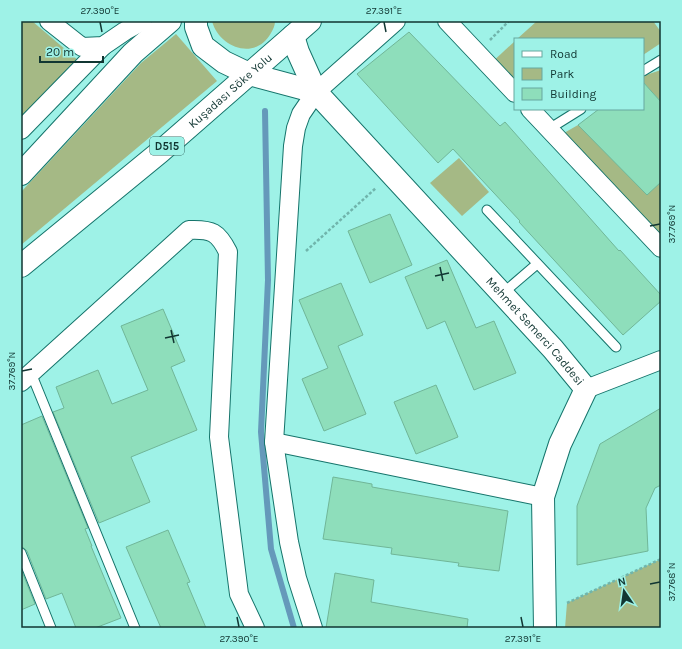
<svg xmlns="http://www.w3.org/2000/svg" width="682" height="649" font-family="Karla,sans-serif">
<rect width="100%" height="100%" fill="#9ef2e7"/>
<g fill="#a5b985">
<path d="M21,21H32L79,61L21,121Z"/>
<path d="M212,21H275C275,26 273,29 271,33C256,61 219,48 212,21Z"/>
<path d="M537,21H653L661,32V43L643,55V39H517Z"/>
<path d="M176,34L217,81L21,245V192L141,63Z"/>
<path d="M515,41V93L489,65Z"/>
<path d="M661,70V102L643,82V76Z"/>
<path d="M578,125L647,194L661,182V248L557,137Z"/>
<path d="M459,158L489,192L462,216L430,183Z"/>
<path d="M661,559V628H565L567,603Z"/>
</g>
<g fill="none" stroke-linecap="round" stroke-linejoin="round">
<path stroke="#6599ba" stroke-width="6" d="M265,111L268,280L261,432L271,549L294,628"/>
</g>
<g fill="#8edebb" stroke="#70b698">
<path d="M409,32L500,126L505,122L619,251L620,250L661,295V301L623,335L519,222L520,221L453,149L438,163L357,74Z"/>
<path d="M643,82L661,102V182L647,195L578,125L599,109H643Z"/>
<path d="M390,214L412,265L370,283L348,231Z"/>
<path d="M447,260L476,328L494,321L516,373L474,390L445,321L427,329L405,277Z"/>
<path d="M341,283L363,335L338,346L366,414L324,431L302,379L328,368L299,300Z"/>
<path d="M163,309L185,361L171,367L197,430L131,457L150,502L99,523L53,412L64,408L56,387L98,370L112,404L148,390L121,326Z"/>
<path d="M436,385L458,437L416,454L394,402Z"/>
<path d="M661,408V485L655,488L646,508L648,551L577,565V506L600,444Z"/>
<path d="M42,416L88,528L85,529L92,546H91L121,618L95,628H76L62,593L46,599L27,551L24,548L21,547V425Z"/>
<path d="M333,477L372,484V487L508,511L499,571L458,566L459,563L391,554L392,548L323,539Z"/>
<path d="M168,530L190,582L187,583L206,628H161L126,547Z"/>
<path d="M21,569L35,604L21,610Z"/>
<path d="M335,573L374,580L371,602L468,619L467,628H326Z"/>
</g>
<g fill="none" stroke-linecap="round" stroke-linejoin="round">
<g stroke="#15746b" stroke-width="11">
<g id="lane">
<path d="M643,71L661,60"/>
<path d="M549,129L581,109"/>
<path d="M487,210L616,347"/>
<path d="M502,294L537,264"/>
<path d="M31,373L135,628"/>
<path d="M21,553L51,628"/>
</g>
</g>
<g stroke="#15746b" stroke-width="20">
<g id="street">
<path d="M49,21L82,47L103,46L125,31L143,21"/>
<path d="M447,21L515,93"/>
<path d="M530,109L661,248"/>
<path d="M21,130L103,46"/>
<path d="M21,382L189,230C212,229 218,232 228,252L219,437L239,594L255,628"/>
<path d="M586,389L661,360"/>
<path d="M274,442L543,497"/>
<path d="M313,628L297,578L289,542L274,442L293,146L296,128L301,114L316,92L396,21"/>
</g>
</g>
<g stroke="#15746b" stroke-width="24">
<g id="secondary">
<path id="s1" d="M293,36L298,52L316,92L553,349L586,389L560,444L543,497L545,628"/>
<path d="M249,74L316,92"/>
</g>
</g>
<g stroke="#15746b" stroke-width="24">
<g id="highway">
<path d="M196,21V27L203,46L224,62L249,74"/>
<path d="M21,174L133,53L170,21"/>
<path id="s2" d="M21,266L160,152L310,21"/>
</g>
</g>
<g stroke="#70b5ac" stroke-width="2.5" stroke-dasharray="3 2" stroke-linecap="butt">
<path d="M490,40L509,21"/>
<path d="M306,251L376,188"/>
<path d="M567,603L661,559"/>
</g>
<use href="#lane" stroke="#fff" stroke-width="9"/>
<use href="#street" stroke="#fff" stroke-width="18"/>
<use href="#secondary" stroke="#fff" stroke-width="22"/>
<use href="#highway" stroke="#fff" stroke-width="22"/>
</g>
<path fill="none" stroke="#113632" stroke-width="1.5" d="M100,22L102,32M384,22L386,32M650,226L660,224M440,267L443,281M435,276L449,273M171,330L174,343M165,338L179,335M22,371L32,369M650,584L660,582M237,617L239,627M521,617L523,627"/>
<g text-anchor="middle" dominant-baseline="central" stroke-width="4" stroke-linejoin="round" paint-order="stroke">
<rect fill="#9ef2e7" stroke="#3b6e68" stroke-width="1" x="150" y="137" width="34" height="18" rx="3"/>
<g font-size="11" font-weight="bold" fill="#113632">
<text x="167" y="146">D515</text>
</g>
<g font-size="12" fill="#113632" stroke="#9ef2e7">
<text stroke="none"><textPath href="#s2" startOffset="273">Kuşadası Söke Yolu</textPath></text>
<text stroke="none"><textPath href="#s1" startOffset="385">Mehmet Semerci Caddesi</textPath></text>
</g>
</g>
<rect width="682" height="649" fill="none" stroke="#9ef2e7" stroke-width="44"/>
<rect x="514" y="38" width="130" height="72" fill="#9ef2e7" stroke="#66a79f"/>
<rect x="522" y="51" width="20" height="6" fill="#ffffff" stroke="#66a79f"/>
<text x="550" y="58" font-size="12" fill="#113632">Road</text>
<rect x="522" y="68" width="20" height="12" fill="#a5b985" stroke="#66a79f"/>
<text x="550" y="78" font-size="12" fill="#113632">Park</text>
<rect x="522" y="88" width="20" height="12" fill="#8edebb" stroke="#66a79f"/>
<text x="550" y="98" font-size="12" fill="#113632">Building</text>
<g transform="translate(624 591) rotate(347)" stroke="#9ef2e7" stroke-width="3" paint-order="stroke">
<path d="M0-3L7 15L0 10L-7 15Z" fill="#113632"/>
<text y="-6" font-size="11" font-weight="bold" text-anchor="middle" fill="#113632">N</text>
</g>
<path d="M40 56v6h63v-6" fill="none" stroke="#113632" stroke-width="2"/>
<text x="46" y="56" font-size="12" fill="#113632" stroke="#9ef2e7" stroke-width="3" paint-order="stroke">20 m</text>
<rect x="22" y="22" width="638" height="605" fill="none" stroke="#113632" stroke-width="1.5"/>
<g font-size="10" text-anchor="middle" fill="#113632">
<text x="100" y="14">27.390°E</text>
<text x="384" y="14">27.391°E</text>
<text transform="translate(671 224) rotate(-90)" y="4">37.769°N</text>
<text transform="translate(11 371) rotate(-90)" y="4">37.769°N</text>
<text transform="translate(671 582) rotate(-90)" y="4">37.768°N</text>
<text x="239" y="642">27.390°E</text>
<text x="523" y="642">27.391°E</text>
</g>
</svg>
